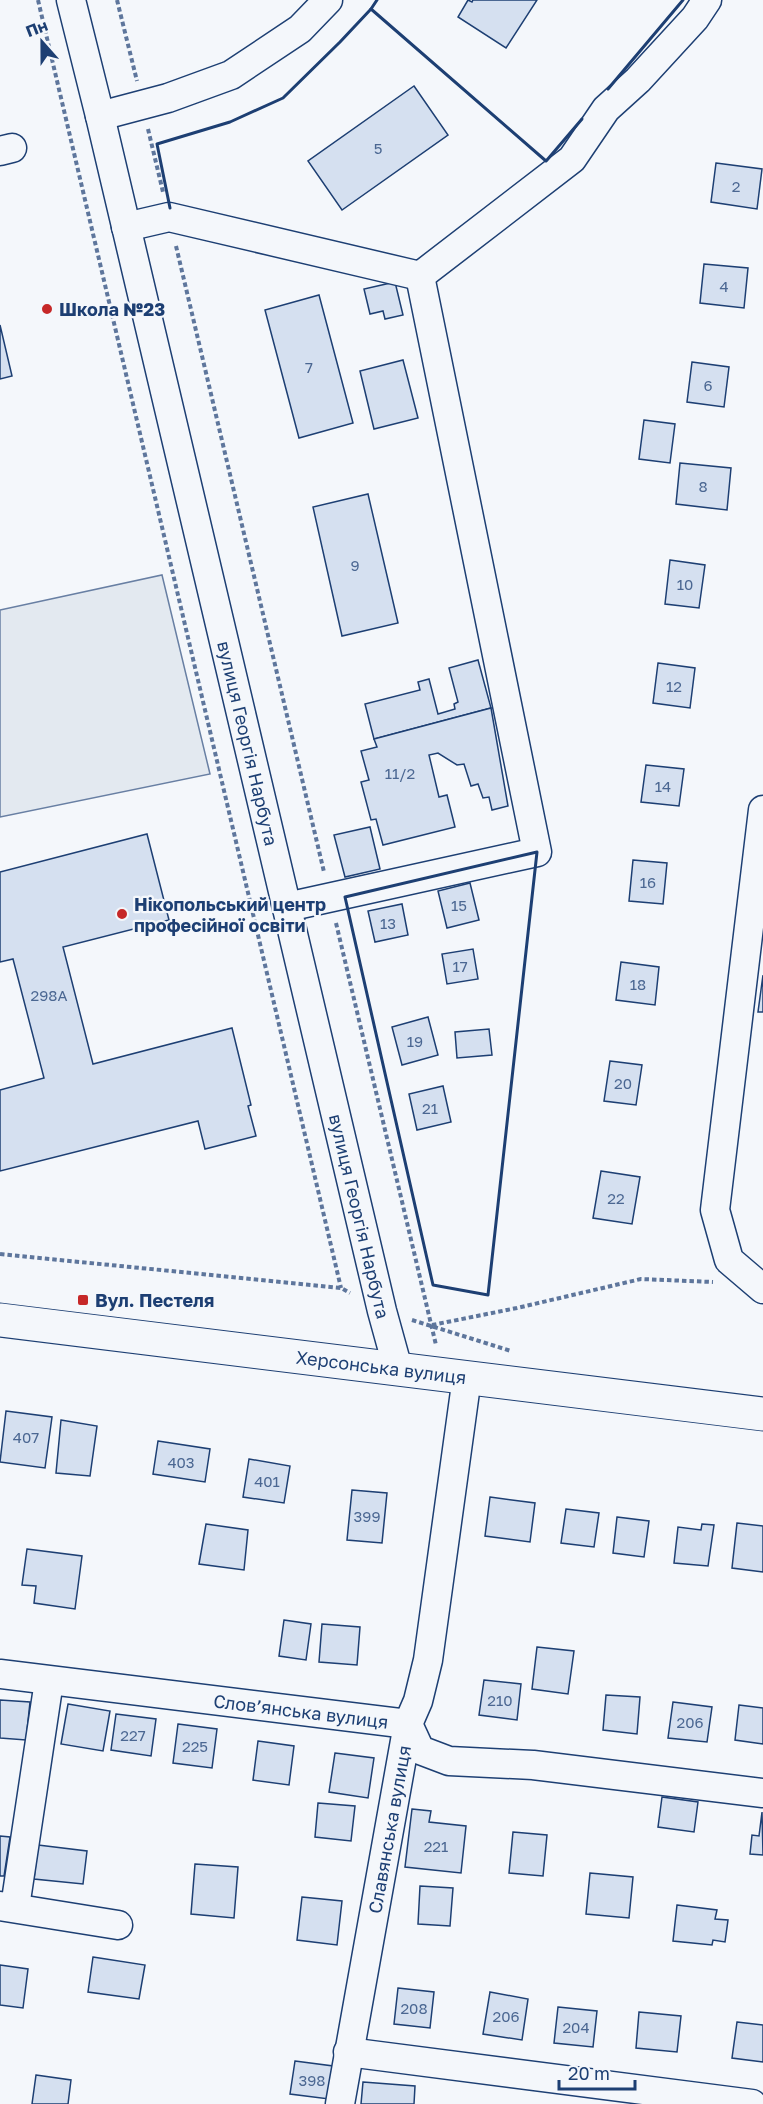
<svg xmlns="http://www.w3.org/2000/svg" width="763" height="2104" font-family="'Golos Text',sans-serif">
<rect width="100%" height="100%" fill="#f4f7fb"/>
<path fill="#e3e9f0" stroke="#687fa3" stroke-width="1.5" d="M162,575L210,774L0,817V610Z"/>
<g fill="#d5e0f0" stroke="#1d3f73" stroke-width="1.5">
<path d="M468,0L472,2L473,0H537L506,48L458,17Z"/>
<path d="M414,86L448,135L342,210L308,161Z"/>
<path d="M716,163L762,169L757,209L711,202Z"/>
<path d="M704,264L748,268L744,308L700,303Z"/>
<path d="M395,282L403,315L385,319L383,311L370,314L364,289Z"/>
<path d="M319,295L353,423L299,438L265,310Z"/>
<path d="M0,325L12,376L0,379Z"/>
<path d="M403,360L418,418L374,429L360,371Z"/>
<path d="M692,362L729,367L724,407L687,402Z"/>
<path d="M644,420L675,424L670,463L639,459Z"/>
<path d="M680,463L731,468L727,510L676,504Z"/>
<path d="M368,494L398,623L342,636L313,507Z"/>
<path d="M670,560L705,565L699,608L665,604Z"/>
<path d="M478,660L491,708L374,739L365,704L420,690L418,682L429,679L438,714L455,709L454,704L458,702L449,668Z"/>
<path d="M658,663L695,668L690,708L653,703Z"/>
<path d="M491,708L508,806L492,810L489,797L483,798L478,784L471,786L464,764L457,765L438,753L429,755L439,797L447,795L455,827L383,845L376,819L371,820L361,782L369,780L361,751L377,747L374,739Z"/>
<path d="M646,765L684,769L679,806L641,802Z"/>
<path d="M370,827L380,869L345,877L334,835Z"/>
<path d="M147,834L169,920L63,947L93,1064L232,1028L251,1105L248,1106L256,1136L205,1149L198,1121L0,1171V1090L44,1078L13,959L0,962V872Z"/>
<path d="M633,860L667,863L663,904L629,901Z"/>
<path d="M470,883L479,920L447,928L438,891Z"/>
<path d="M402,904L408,935L375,942L368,911Z"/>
<path d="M473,949L478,979L447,984L442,954Z"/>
<path d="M621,962L659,967L655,1005L616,1000Z"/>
<path d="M763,975V1012H758Z"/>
<path d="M428,1017L438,1055L402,1065L392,1027Z"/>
<path d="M489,1029L492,1055L457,1058L455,1032Z"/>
<path d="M610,1061L642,1065L636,1105L604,1101Z"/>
<path d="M443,1086L451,1122L417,1130L409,1094Z"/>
<path d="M601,1171L640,1177L632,1224L593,1218Z"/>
<path d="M6,1411L52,1417L45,1468L0,1462Z"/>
<path d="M61,1420L97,1426L90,1476L56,1473Z"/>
<path d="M158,1441L210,1449L205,1482L153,1474Z"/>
<path d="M249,1459L290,1466L284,1503L243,1497Z"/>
<path d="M352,1490L387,1493L382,1543L347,1540Z"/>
<path d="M490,1497L535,1503L530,1542L485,1536Z"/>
<path d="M566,1509L599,1513L594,1547L561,1543Z"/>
<path d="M617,1517L649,1521L644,1557L613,1553Z"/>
<path d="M737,1523L763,1526V1572L732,1568Z"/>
<path d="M206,1524L248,1530L244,1570L199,1564Z"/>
<path d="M702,1524L714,1525L708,1566L674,1563L678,1527L701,1530Z"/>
<path d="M27,1549L82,1556L75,1609L34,1603L36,1586L22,1585Z"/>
<path d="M284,1620L311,1624L306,1660L279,1656Z"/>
<path d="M322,1624L360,1627L357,1665L319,1662Z"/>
<path d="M537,1647L574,1651L568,1694L532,1689Z"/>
<path d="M484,1680L521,1684L517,1720L479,1715Z"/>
<path d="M606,1695L640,1697L637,1734L603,1730Z"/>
<path d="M0,1700L30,1702L26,1740L0,1738Z"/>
<path d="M673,1702L712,1707L707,1742L668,1738Z"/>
<path d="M68,1704L110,1711L103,1751L61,1744Z"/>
<path d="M739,1705L763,1708V1744L735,1740Z"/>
<path d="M116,1714L156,1719L151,1756L111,1750Z"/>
<path d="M178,1724L217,1729L212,1768L173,1763Z"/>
<path d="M258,1741L294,1746L289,1785L253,1780Z"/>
<path d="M335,1753L374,1758L368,1798L329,1792Z"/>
<path d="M662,1797L698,1802L694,1832L658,1827Z"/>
<path d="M318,1803L355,1806L351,1841L315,1837Z"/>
<path d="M412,1809L431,1811L429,1822L466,1826L461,1873L405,1867Z"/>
<path d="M762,1812L763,1855L750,1854L752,1835L759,1836Z"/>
<path d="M513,1832L547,1835L543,1876L509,1873Z"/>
<path d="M0,1836L10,1837L4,1876H0Z"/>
<path d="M38,1845L87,1851L83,1884L34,1879Z"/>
<path d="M195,1864L238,1867L234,1918L191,1914Z"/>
<path d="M590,1873L633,1877L629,1918L586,1914Z"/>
<path d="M420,1886L453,1888L450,1926L418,1924Z"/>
<path d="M302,1897L342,1901L337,1945L297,1940Z"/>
<path d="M677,1905L717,1910L715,1919L728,1920L725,1942L713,1940L712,1945L673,1941Z"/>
<path d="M93,1957L145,1965L139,1999L88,1992Z"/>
<path d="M0,1965L28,1969L23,2008L0,2005Z"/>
<path d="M398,1988L434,1992L430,2028L394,2024Z"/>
<path d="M490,1992L528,1999L522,2040L483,2034Z"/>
<path d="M558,2007L597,2011L593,2047L554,2043Z"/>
<path d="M639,2012L681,2016L677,2052L636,2048Z"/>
<path d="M737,2022L763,2025V2062L732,2058Z"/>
<path d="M295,2061L333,2066L329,2099L290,2094Z"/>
<path d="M36,2075L71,2080L68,2104H32Z"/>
<path d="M363,2082L415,2086L414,2104H361Z"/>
</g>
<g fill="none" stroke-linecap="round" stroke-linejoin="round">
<g stroke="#1d3f73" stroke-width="31">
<g id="minor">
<path id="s1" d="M71,0L100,116L382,1311L398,1369"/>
<path d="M100,116L168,98L231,75L300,29L328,0"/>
<path d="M0,151L12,148"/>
<path d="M126,227L169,217L420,276L572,159L606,109L638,80L695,18L707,0"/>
<path d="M763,810L715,1210L729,1260L763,1289"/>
<path d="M287,907L537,852L420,276"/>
<path d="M0,1674L408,1724L420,1750L449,1761L533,1765L763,1793"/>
<path d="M0,1906L118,1925"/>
<path d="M15,1907L49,1681"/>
<path d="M348,2052L752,2104"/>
<path id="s2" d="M340,2104L408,1724L418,1701L428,1660L467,1377"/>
</g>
</g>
<g stroke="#1d3f73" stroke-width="35">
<g id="major">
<path id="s3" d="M0,1320L763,1414"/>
</g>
</g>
<g stroke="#5e769c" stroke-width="4" stroke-dasharray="4.5 3" stroke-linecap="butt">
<path d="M38,0L341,1288"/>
<path d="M117,0L137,81"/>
<path d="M148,129L163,192"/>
<path d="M176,246L324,872"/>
<path d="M336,923L436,1345"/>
<path d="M0,1254L341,1288L350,1293"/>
<path d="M412,1320L511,1351"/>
<path d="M432,1325L517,1308L641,1279L713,1282"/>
</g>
<use href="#minor" stroke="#f4f7fb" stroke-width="28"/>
<use href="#major" stroke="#f4f7fb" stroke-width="33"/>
<g stroke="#1d3f73" stroke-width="3">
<path d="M371,9L546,161"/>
<path d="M608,89L683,0"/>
<path d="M547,160L582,119"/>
<path d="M170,208L157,144L230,122L283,98L340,42L371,9L377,0"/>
<path d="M537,852L488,1295L433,1285L345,897Z"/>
</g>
</g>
<g fill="#c62828" stroke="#f4f7fb" stroke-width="2">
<circle cx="47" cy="309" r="6"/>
<circle cx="122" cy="914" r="6"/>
<rect x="77" y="1294" width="12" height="12" rx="3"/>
</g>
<g text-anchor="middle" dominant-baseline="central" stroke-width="4.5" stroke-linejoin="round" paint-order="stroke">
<g font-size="15" fill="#4b6792">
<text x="378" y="148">5</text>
<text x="736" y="186">2</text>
<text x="724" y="286">4</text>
<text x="309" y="367">7</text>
<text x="708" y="385">6</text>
<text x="703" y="486">8</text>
<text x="355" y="565">9</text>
<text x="685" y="584">10</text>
<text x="674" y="686">12</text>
<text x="400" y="773">11/2</text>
<text x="663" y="786">14</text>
<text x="648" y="882">16</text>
<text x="459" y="905">15</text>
<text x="388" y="923">13</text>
<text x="460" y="966">17</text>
<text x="638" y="984">18</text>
<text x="49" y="995">298А</text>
<text x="415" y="1041">19</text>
<text x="623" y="1083">20</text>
<text x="430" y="1108">21</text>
<text x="616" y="1198">22</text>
<text x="26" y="1437">407</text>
<text x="181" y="1462">403</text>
<text x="267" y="1481">401</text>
<text x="367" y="1516">399</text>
<text x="500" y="1700">210</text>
<text x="690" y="1722">206</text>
<text x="133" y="1735">227</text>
<text x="195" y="1746">225</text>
<text x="436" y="1846">221</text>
<text x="414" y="2008">208</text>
<text x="506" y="2016">206</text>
<text x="576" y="2027">204</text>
<text x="312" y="2080">398</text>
</g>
<g font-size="18" font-weight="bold" fill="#1d3f73" stroke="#f4f7fb" text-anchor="start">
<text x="59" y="309">Школа №23</text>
<text x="134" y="904">Нікопольський центр<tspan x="134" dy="21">професійної освіти</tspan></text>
<text x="95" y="1300">Вул. Пестеля</text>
</g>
<g font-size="18" fill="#1d3f73" stroke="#f4f7fb">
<text stroke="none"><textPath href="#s1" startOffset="764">вулиця Георгія Нарбута</textPath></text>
<text stroke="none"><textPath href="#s1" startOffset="1250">вулиця Георгія Нарбута</textPath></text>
<text stroke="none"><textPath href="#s3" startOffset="384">Херсонська вулиця</textPath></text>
<text transform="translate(301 1711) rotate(7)">Словʼянська вулиця</text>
<text stroke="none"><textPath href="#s2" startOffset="279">Славянська вулиця</textPath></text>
</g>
</g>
<g transform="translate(42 42) rotate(339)" stroke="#f4f7fb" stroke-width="4.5" paint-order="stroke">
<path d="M0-4.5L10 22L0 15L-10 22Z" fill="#1d3f73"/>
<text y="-9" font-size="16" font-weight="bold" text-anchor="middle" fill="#1d3f73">Пн</text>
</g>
<path d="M559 2080v9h76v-9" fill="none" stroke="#1d3f73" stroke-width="3"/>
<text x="568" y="2080" font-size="18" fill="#1d3f73" stroke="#f4f7fb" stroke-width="4.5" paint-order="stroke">20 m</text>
</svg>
